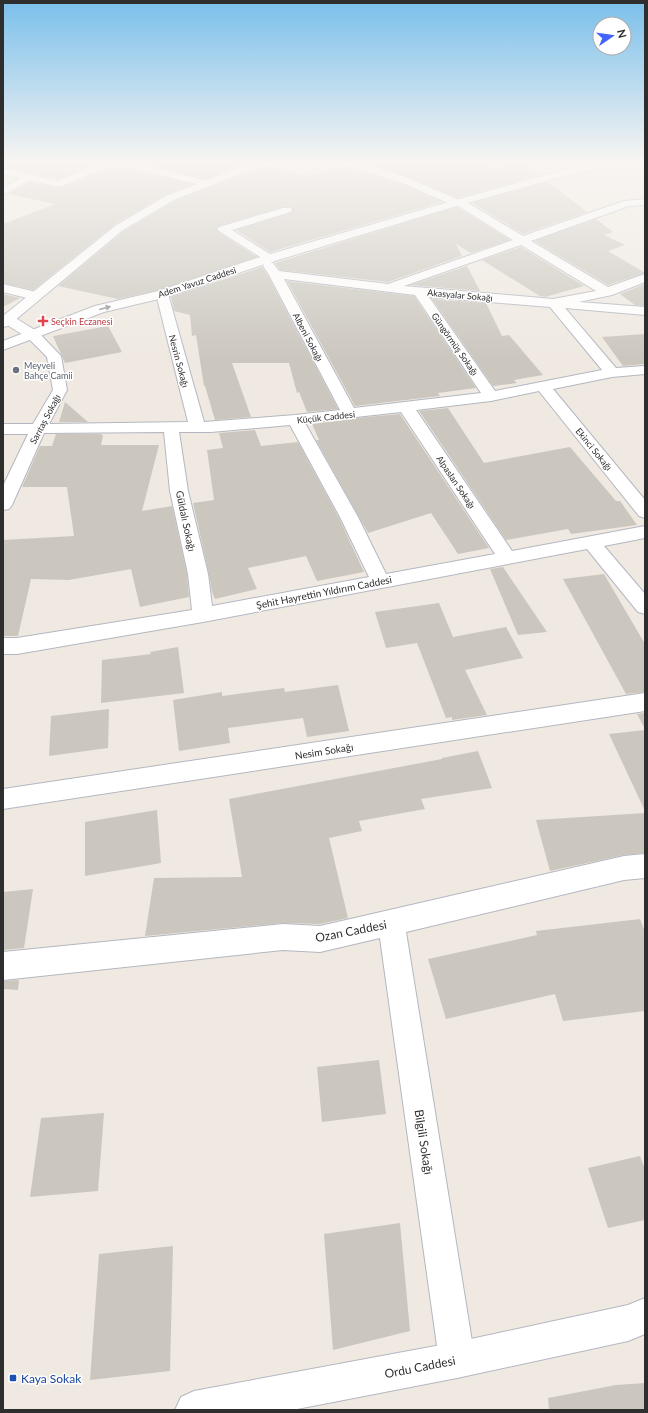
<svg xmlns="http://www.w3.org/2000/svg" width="648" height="1413" font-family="Lato,sans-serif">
<rect width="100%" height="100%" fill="#efe9e1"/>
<g fill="#cbc7bf">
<path d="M3,161H101L58,179L3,167Z"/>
<path d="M134,161H252L206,179Z"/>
<path d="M487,161L488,170L522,162L539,175L458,198L398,173L357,162Z"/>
<path d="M115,166L192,184L165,195L114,225L33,290L3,283V224L55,204L8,194L30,182L59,188L63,187Z"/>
<path d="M272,166L307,176L342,166L404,185L442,202L270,252L236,230L291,213L293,211L291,206L283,207L219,226L216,228L218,232L257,257L158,290L118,299L58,286L124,231L175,201L246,173Z"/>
<path d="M548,182L587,212L523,234L472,203Z"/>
<path d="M457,207L510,240L471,253L456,244L462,256L388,282L280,270L275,263Z"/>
<path d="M596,219L613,232L604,235L625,245L608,251L645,273L608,285L534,241Z"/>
<path d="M521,247L584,286L545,297L540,296L482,260Z"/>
<path d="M467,266L480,291L411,285Z"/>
<path d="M262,267L268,276L338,409L307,412L299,392L297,393L289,363H232L251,417L215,420L205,386H204L196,335L192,336L190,315L174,311L171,297Z"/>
<path d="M287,281L414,296L476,388L438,393L440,396L355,406Z"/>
<path d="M645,284V306L635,305L620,294Z"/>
<path d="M3,294L20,298L3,307Z"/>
<path d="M432,299L486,303L502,336L509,335L543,375L514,380L517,383L493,386Z"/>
<path d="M108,326L122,352L65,363L53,336Z"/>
<path d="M645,334V364L623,366L602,337Z"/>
<path d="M65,402L88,422H59Z"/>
<path d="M448,408L484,463L570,447L616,501H620L637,525L571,534L568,529L506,540L419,411Z"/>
<path d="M400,414L489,548L458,554L431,513L368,533L316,440H319L312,424L345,420L351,421L356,418Z"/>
<path d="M255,430L261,446L298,442L339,518L364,572L317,581L306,556L248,568L257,589L215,599L212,592L209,574L193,503L214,500L207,450L223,448L219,433Z"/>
<path d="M56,434H101L103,436L101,445H159L142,511L172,506L187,574L189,597L140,607L131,569L69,580L31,579L18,636H3V540L74,536L67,487H22L40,446H52Z"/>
<path d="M503,567L547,632L518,635L490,569Z"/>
<path d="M604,574L645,644V692L626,694L563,579Z"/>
<path d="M439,603L453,637L506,627L523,658L465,670L487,715L452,720V717L446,718L417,643L386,648L375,612Z"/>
<path d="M178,647L184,693L101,703L102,660L151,654L150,652Z"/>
<path d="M338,685L349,731L307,737L303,718L228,728L230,743L179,751L173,700L222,692V696L284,688L285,692Z"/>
<path d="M109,709L108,748L49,756L51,716Z"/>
<path d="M645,713V729L637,714Z"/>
<path d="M645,730V811L609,734Z"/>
<path d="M478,751L492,788L421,799L425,809L359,821L362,831L329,838L348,918L320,924L283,923L145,936L154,878L242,877L229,799L442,759V758Z"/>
<path d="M157,810L161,863L85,876V822Z"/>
<path d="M645,813V853L624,855L550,871L536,820Z"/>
<path d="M33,889L24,948L3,950V892Z"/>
<path d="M640,919L645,932V1011L563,1021L555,994L446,1019L428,959L537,935L536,931Z"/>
<path d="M19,980L18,990L3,989V981Z"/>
<path d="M379,1060L386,1114L322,1122L317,1067Z"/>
<path d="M104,1113L98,1191L30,1197L41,1118Z"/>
<path d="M640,1156L645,1169V1220L608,1228L588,1168Z"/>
<path d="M400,1223L410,1331L333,1350L324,1234Z"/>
<path d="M173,1246L170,1371L90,1380L99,1254Z"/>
<path d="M645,1383V1410H549L548,1398L616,1385Z"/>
</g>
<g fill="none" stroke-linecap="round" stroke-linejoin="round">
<g stroke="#b4b7c1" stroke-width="2">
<g id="minor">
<path d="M105,161H127L213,182L214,184L209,187L115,164L63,186L59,187L30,180L3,195V188L20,178L3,174V168L58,181Z"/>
<path d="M264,161H281L279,163L246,172L241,169L242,167Z"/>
<path d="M336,161C374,161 422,184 457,199L463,200L523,236L624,201L645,199V205L629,206L531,241L608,287L645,274V282L612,295L579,302L645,307V315L565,308L616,368L645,366V374L612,377L553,389L645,500V518L639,516L539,391L491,401L416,410L512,551L645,526V538L604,546L645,594V614L638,612L587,549L203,622L17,654H3V638H17L192,610L188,574L170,491L164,432L44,433L12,505L9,509L3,510V486L28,434H3V424H33L53,390L47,357L28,338L4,323L3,319L4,317H14L38,332L61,356L67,390L49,424L188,422L156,294L157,291H167L168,294L204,422L295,415L340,410L269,275L263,266L265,263L268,262L219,231L217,229L219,227L283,208H291L292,210L291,212L232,230L273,256L275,259L273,262H270L273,263L279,271L388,284L513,240L458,206L452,205L405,184L338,163ZM521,245L596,291L553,299L404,286ZM284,279L415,295L481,393L354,408ZM429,297L550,307L602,370L495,391ZM401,412L495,554L386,574L358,517L305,423L345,418L350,420L356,417ZM290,425L340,517L369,577L212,606L208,574L188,491L179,432H211Z"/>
<path d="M3,284L40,293L41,296L40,299L35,300L3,292Z"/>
<path d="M645,693V711L3,809V789Z"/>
<path d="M645,854V878L624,880L406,932L475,1360L470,1373L457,1378L444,1373L439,1360L380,938L320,952L283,950L3,980V952L283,924L320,926L624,856Z"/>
</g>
</g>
<g stroke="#b4b7c1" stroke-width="2">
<g id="tertiary">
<path d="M256,161H270L268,163L174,200L123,230L8,326L3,327V316L115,226L166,196Z"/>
<path d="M645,1298V1334L628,1341L457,1378L292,1410H175L181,1397L194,1391L457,1342L628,1305Z"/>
</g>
</g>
<g stroke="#b4b7c1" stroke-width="2">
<path id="secondary" d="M607,161H630L625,164L579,172L460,205L268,263L167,297L104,312L3,350V341L95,306L158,291L260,257L452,201L574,167Z"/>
</g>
<use href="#minor" fill="#fff" fill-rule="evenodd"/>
<use href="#tertiary" fill="#fff" fill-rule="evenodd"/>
<use href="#secondary" fill="#fff" fill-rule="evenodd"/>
</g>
<defs><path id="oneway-solid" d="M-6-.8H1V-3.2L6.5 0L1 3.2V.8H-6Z"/></defs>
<use fill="#969696" href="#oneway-solid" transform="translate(105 308) rotate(-15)"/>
<linearGradient id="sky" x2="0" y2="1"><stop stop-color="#7abfeb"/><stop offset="0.45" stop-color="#f8f5f2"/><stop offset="1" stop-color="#f8f5f2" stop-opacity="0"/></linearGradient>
<rect width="648" height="359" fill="url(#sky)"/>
<path fill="#e0444e" stroke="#fff" stroke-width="1.5" d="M41 315h4v4h4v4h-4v4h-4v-4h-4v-4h4z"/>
<circle fill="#6b7280" stroke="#fff" stroke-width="1.5" cx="16" cy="370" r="4"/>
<rect fill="#1a4fb4" stroke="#fff" stroke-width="1.5" x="9" y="1374" width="8" height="8" rx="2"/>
<g text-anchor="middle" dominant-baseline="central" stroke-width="3" stroke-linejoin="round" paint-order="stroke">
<g font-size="9" fill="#2e2e2e" stroke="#fff">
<text transform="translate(197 282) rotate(-18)">Adem Yavuz Caddesi</text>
<text transform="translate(460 295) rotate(5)">Akasyalar Sokağı</text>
<text transform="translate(308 337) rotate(62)">Albeni Sokağı</text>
<text transform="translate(455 344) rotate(55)">Güngörmüş Sokağı</text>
<text transform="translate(179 361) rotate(75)">Nesrin Sokağı</text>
<text transform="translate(326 417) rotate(-6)">Küçük Caddesi</text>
<text transform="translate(45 419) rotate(-62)">Sarıtaş Sokağı</text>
<text transform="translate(594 449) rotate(51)">Ekinci Sokağı</text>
<text transform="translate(456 482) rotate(56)">Alpaslan Sokağı</text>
</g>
<g font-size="9" fill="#be3a42" stroke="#fff" text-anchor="start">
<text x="51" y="321">Seçkin Eczanesi</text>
</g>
<g font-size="9" fill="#5b616d" stroke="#fff" text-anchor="start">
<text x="24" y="365">Meyveli<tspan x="24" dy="10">Bahçe Camii</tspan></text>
</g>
<g font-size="10" fill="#2e2e2e" stroke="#fff">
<text transform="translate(186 521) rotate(78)">Güldalı Sokağı</text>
<text transform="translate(324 592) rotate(-11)">Şehit Hayrettin Yıldırım Caddesi</text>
<text transform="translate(324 751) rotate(-9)">Nesim Sokağı</text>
</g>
<g font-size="12" fill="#2e2e2e" stroke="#fff">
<text transform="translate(351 931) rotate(-11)">Ozan Caddesi</text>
<text transform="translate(424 1142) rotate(81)">Bilgili Sokağı</text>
<text transform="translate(420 1367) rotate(-11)">Ordu Caddesi</text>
</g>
<g font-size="12" fill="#164399" stroke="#fff" text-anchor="start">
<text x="21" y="1378">Kaya Sokak</text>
</g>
</g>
<rect width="648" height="1413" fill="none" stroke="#2e2e2e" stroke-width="8"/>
<g transform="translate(612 36) rotate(77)"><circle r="19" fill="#ffffff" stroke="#ababab"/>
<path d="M0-3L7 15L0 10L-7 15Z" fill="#4264fb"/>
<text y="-6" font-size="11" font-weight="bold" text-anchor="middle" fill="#2e2e2e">N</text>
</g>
</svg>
